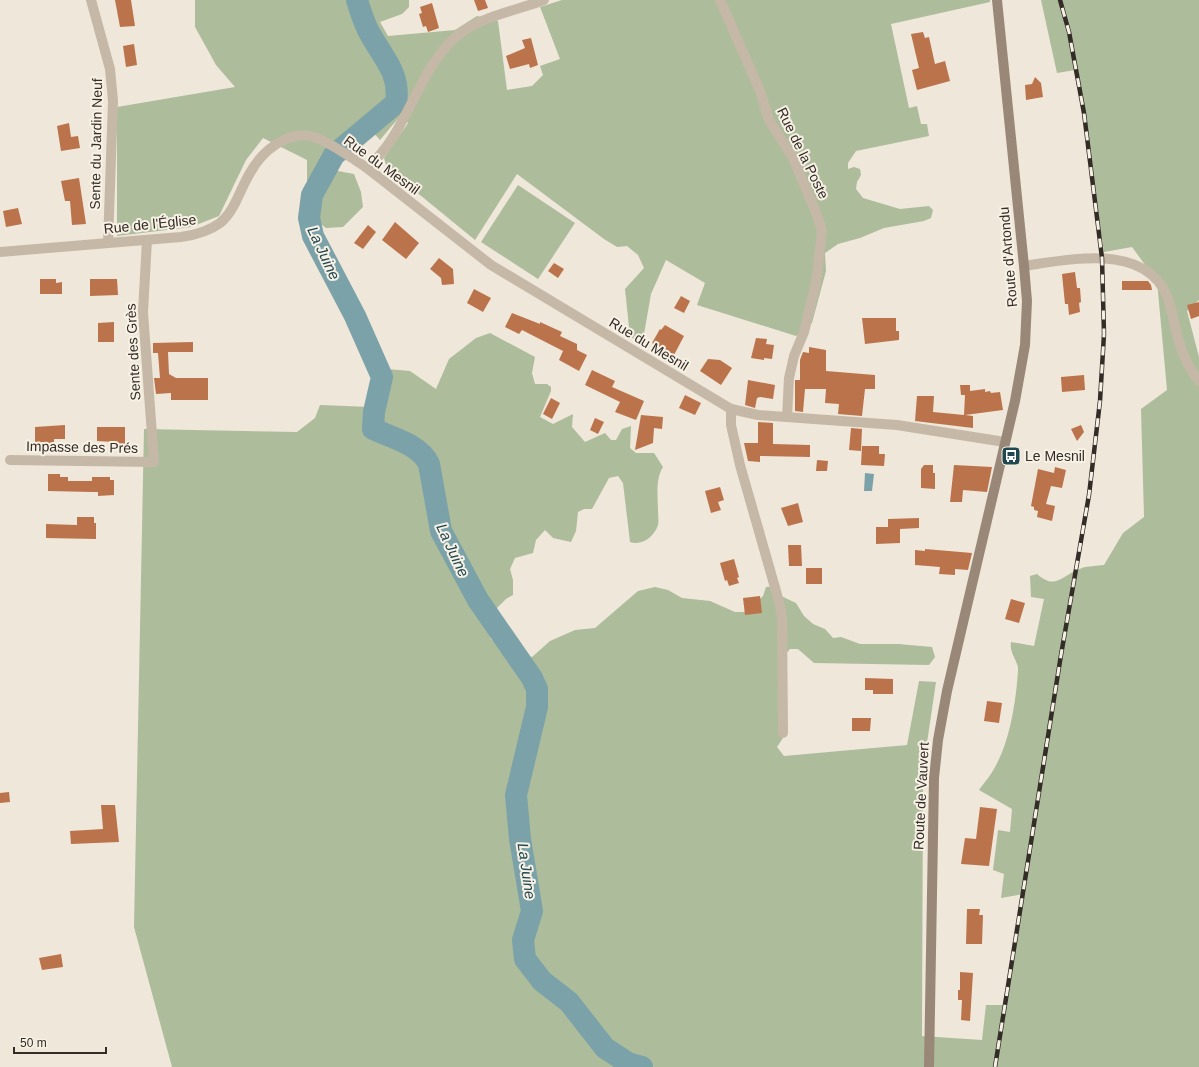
<svg xmlns="http://www.w3.org/2000/svg" width="1199" height="1067" font-family="Helvetica,sans-serif">
<rect width="100%" height="100%" fill="#efe7da"/>
<g fill="#adbc9b">
<path d="M195,0H409V7L402,14L380,22L388,36L455,30L477,16L498,21L507,90L532,86L543,75L540,66L560,59L540,7L562,0H990V2L891,24L909,108L917,106L921,124H927L929,136L856,151L848,163V169L854,167L860,169L861,175L857,182L856,189L863,198L900,209L929,206L933,210L931,218L924,221L884,228L860,238L838,244L825,253L826,271L812,323L796,336L697,305L705,283L666,260L651,294L644,334L637,340L630,337L625,289L644,268L638,255L627,246L617,247L604,239L517,174L475,240L387,168L384,158L408,123L401,115L380,140L365,123L346,142L342,136L324,158L338,171L354,174L361,192L363,207L343,227L326,228L307,213V160L263,138L246,160L219,216L191,227L117,236V107L235,87L216,65L195,27Z"/>
<path d="M1041,0H1199V300L1187,311L1199,357V1067H172L134,927L144,429L297,432L315,418L320,405L370,407C369,387 370,381 387,369L410,371L436,389L449,359L476,338L490,333L535,357L532,373L535,384H547L551,387V391L540,417L553,424L573,414L572,427L585,442L605,433L611,440H616L622,429L631,426L630,448L636,453H654L663,467C655,480 658,497 658,512C658,516 659,521 658,525C654,537 642,546 630,542L623,483L618,476L609,478L592,509H584L578,512L576,531L571,542L553,538L545,530L536,540L533,553L515,558L510,569L513,580V595L506,599L486,619L491,639L508,653L532,657L550,641L575,630L595,628L638,591L655,587L668,590L682,598L710,601L735,612H746L763,596L766,587L775,586L781,596L796,603L804,616L813,624L825,629L833,638L841,637L860,644H898L932,647L935,657L929,665L814,663L798,649H790L783,657L787,727L783,738L777,747L784,756L907,745L919,681L936,682L923,770L922,1036L982,1040L986,1005H1005L1023,894L1001,898L1004,874L993,870L998,830L1010,832L1012,809L979,790C984,783 991,775 995,767C1010,741 1016,701 1018,671C1019,661 1009,654 1011,642L1034,646L1044,599L1031,597L1030,576L1037,574C1056,591 1062,575 1082,568C1088,566 1097,566 1104,565L1123,533L1144,517L1141,409L1167,390L1157,281L1132,247L1104,252L1075,70L1057,73Z"/>
<path d="M518,185L575,223L538,279L481,242Z"/>
</g>
<path fill="#7ba2a9" d="M865,473L874,474L872,491H864Z"/>
<g fill="none" stroke-linecap="round" stroke-linejoin="round">
<path stroke="#7ba2a9" stroke-width="22" d="M357,0C360,10 363,20 368,30C381,56 401,72 396,103L334,155L312,195L309,218L313,236L355,316L382,377L374,412L373,429C393,438 419,444 429,464L441,531L478,600L532,678L537,689V707L516,795L520,839L532,911L523,940L525,959L542,981L569,1002L605,1048L628,1063L642,1067"/>
</g>
<g fill="#bb734b">
<path d="M115,0H131L135,26L120,27Z"/>
<path d="M474,0H485L488,8L478,11Z"/>
<path d="M432,3L439,28L428,32L426,26L423,27L419,14L422,13L420,7Z"/>
<path d="M923,32L925,38L929,37L935,64L945,61L950,81L917,90L912,70L919,68L911,34Z"/>
<path d="M531,38L538,65L530,68L529,64L510,69L506,56L525,48L522,40Z"/>
<path d="M134,44L137,65L126,67L123,46Z"/>
<path d="M1035,77L1041,83L1043,97L1026,100L1025,85L1032,84Z"/>
<path d="M69,123L71,137L78,136L80,148L61,151L57,126Z"/>
<path d="M79,178L86,224L72,225L70,201H65L61,181Z"/>
<path d="M18,208L22,224L6,227L3,211Z"/>
<path d="M395,222L419,243L406,259L382,240Z"/>
<path d="M368,225L376,232L363,249L354,243Z"/>
<path d="M439,258L453,269L454,284L442,285L441,278L430,269Z"/>
<path d="M554,263L564,269L558,278L548,271Z"/>
<path d="M1075,272L1077,288H1080L1081,302L1079,303L1080,312L1069,315L1068,304H1065L1062,274Z"/>
<path d="M40,279H56V283L62,282V294H40Z"/>
<path d="M90,279H117L118,295L90,296Z"/>
<path d="M1122,281H1148L1151,285L1152,290H1122Z"/>
<path d="M474,289L491,298L483,312L467,303Z"/>
<path d="M681,296L690,301L684,313L674,308Z"/>
<path d="M1199,302V316L1191,319L1187,305Z"/>
<path d="M512,313L540,324V322L562,332L560,336L577,344V350L587,355L579,371L559,360L563,351L522,330L519,334L505,327Z"/>
<path d="M862,318H896V331H899V340L865,344Z"/>
<path d="M114,322V342H98V323Z"/>
<path d="M665,325L684,336L674,355L652,343L660,329L661,330Z"/>
<path d="M756,338L767,339L766,344L774,345L772,359L764,358V360L751,358Z"/>
<path d="M193,342V352H168L169,374L176,378H208V400H171V393L156,394L154,378H160L158,353H153V343Z"/>
<path d="M809,347L826,350V371L875,375V389H865L862,416L838,414L839,404L825,403L826,389H805L803,412L795,411V380H800V360L803,352L809,353Z"/>
<path d="M708,359L720,360L732,368L721,385L700,371Z"/>
<path d="M592,370L615,381L612,387L644,401L636,420L615,412L620,402L585,385Z"/>
<path d="M1084,375L1085,390L1062,392L1061,377Z"/>
<path d="M748,380L775,385L773,399L760,397L757,398L755,408L745,405Z"/>
<path d="M960,385H970V391L985,389V392L990,391L991,393L1000,392L1003,410L965,415L973,416V428L915,421L917,396H934L933,412L964,415L965,395H961Z"/>
<path d="M685,395L701,403L695,415L679,408Z"/>
<path d="M551,398L560,403L552,419L543,414Z"/>
<path d="M641,415L663,417L662,429L654,428L653,443L635,450Z"/>
<path d="M595,418L604,422L598,434L590,430Z"/>
<path d="M758,422L773,423V444L810,445V457L760,456V462L748,461L744,443H758Z"/>
<path d="M65,425V439H54V443H35V427Z"/>
<path d="M1081,425L1084,432L1077,441L1071,429Z"/>
<path d="M97,427H125V444L115,445L114,442L97,441Z"/>
<path d="M851,428L862,429L861,451L849,450Z"/>
<path d="M862,446H879V454H885L884,466L861,465Z"/>
<path d="M817,460L828,461L827,471H816Z"/>
<path d="M924,465H933V473H935V489L921,488V469Z"/>
<path d="M954,465L992,467L987,492L963,490L962,502H950Z"/>
<path d="M1055,467L1066,470L1062,488L1051,486L1046,504L1055,506L1052,521L1037,517L1038,511L1034,510V507L1031,506L1038,469L1054,473Z"/>
<path d="M48,474H60V477H68V481H92V477H110V480H114V495L98,496V492H92L48,491Z"/>
<path d="M720,487L724,500L718,502L721,510L711,513L705,491Z"/>
<path d="M798,503L803,522L788,526L781,508Z"/>
<path d="M77,517H94V523H96V539L46,538V524L77,525Z"/>
<path d="M919,518V528L900,529V543L876,544V527H888V519Z"/>
<path d="M788,545H801L802,566H789Z"/>
<path d="M925,549L972,553L968,570L955,569V575L939,574L940,567L915,565V550L925,551Z"/>
<path d="M734,559L739,577L737,578L739,583L729,586L727,580L725,581L720,563Z"/>
<rect x="806" y="568" width="16" height="16"/>
<path d="M760,596L762,613L745,615L743,598Z"/>
<path d="M1011,599L1025,603L1019,623L1005,619Z"/>
<path d="M865,678L893,679V694H873V690H865Z"/>
<path d="M987,701L1002,703L999,723L984,721Z"/>
<path d="M852,718H871L870,731H852Z"/>
<path d="M9,792L10,802L0,803V793Z"/>
<path d="M101,805H115L119,842L71,844L70,831L103,829Z"/>
<path d="M980,807L997,809L989,866L961,864L965,838L976,839Z"/>
<path d="M967,909H980L979,915H983L982,944H966Z"/>
<path d="M61,954L63,967L42,970L39,958Z"/>
<path d="M960,972L973,973L970,1021L961,1020L962,1000H958V990H960Z"/>
</g>
<g fill="none" stroke-linecap="round" stroke-linejoin="round">
<g stroke="#c6b8a7" stroke-width="10">
<path d="M91,0L110,69L113,101L108,243"/>
<path d="M720,0L760,91L769,120L793,158L817,215L822,231L816,283L804,332L794,356L789,378L787,417"/>
<path d="M367,168C410,131 418,64 462,32C482,17 520,9 544,0"/>
<path d="M1024,266C1072,259 1153,241 1170,305C1177,333 1180,358 1199,381"/>
<path d="M731,409V425L740,465L780,605L782,618L783,733"/>
<path d="M10,460L154,462L143,312L147,240"/>
</g>
<path stroke="#c6b8a7" stroke-width="10" d="M0,252L181,237C195,235 208,232 220,223C235,211 240,189 250,173C262,151 287,130 314,137C328,141 355,160 367,168L491,265L731,409L758,415L897,425L1005,442"/>
<path stroke="#998878" stroke-width="10" d="M929,1067L934,778L938,740L947,691L1015,401L1025,345L1027,301L1024,266L997,0"/>
<g stroke="#332c27" stroke-width="4.5">
<path id="rail" d="M995,1067L1061,655L1089,495L1100,401L1104,334L1102,258L1084,113L1069,32L1060,0"/>
</g>
<use href="#rail" stroke="#f7f1e5" stroke-width="3" stroke-dasharray="9" stroke-linecap="butt"/>
</g>
<defs>
<g id="bus-square" transform="scale(1)"><rect x="-9" y="-9" width="18" height="18" rx="4" fill="#204850" stroke="#f7f1e5"/><path d="M-5-6H5V4H4V6H2V4H-2V6H-4V4H-5ZM-3.5-4V0h7V-4ZM-3.5 1.2v1.5H-2V1.2ZM2 1.2v1.5H3.5V1.2Z" fill="#fff"/></g>
</defs>
<g fill-rule="evenodd">
<use href="#bus-square" x="1011" y="456"/>
</g>
<g text-anchor="middle" dominant-baseline="central" stroke-width="4" stroke-linejoin="round" paint-order="stroke">
<g font-size="14" fill="#332c27" stroke="#f7f1e5">
<text transform="translate(96 144) rotate(-89)">Sente du Jardin Neuf</text>
<text transform="translate(803 153) rotate(64)">Rue de la Poste</text>
<text transform="translate(382 165) rotate(36)">Rue du Mesnil</text>
<text transform="translate(150 224) rotate(-6)">Rue de l'Église</text>
<text transform="translate(1008 257) rotate(-95)">Route d'Artondu</text>
<text transform="translate(649 344) rotate(31)">Rue du Mesnil</text>
<text transform="translate(133 352) rotate(-93)">Sente des Grès</text>
<text transform="translate(82 447) rotate(1)">Impasse des Prés</text>
<text transform="translate(921 796) rotate(-87)">Route de Vauvert</text>
</g>
<g font-size="14" fill="#332c27" stroke="#f7f1e5" text-anchor="start">
<text x="1025" y="456">Le Mesnil</text>
</g>
<g font-size="15" font-style="italic" fill="#204850" stroke="#f7f1e5">
<text transform="translate(324 253) rotate(65)">La Juine</text>
<text transform="translate(453 550) rotate(65)">La Juine</text>
<text transform="translate(527 871) rotate(82)">La Juine</text>
</g>
</g>
<path d="M14 1047v6h92v-6" fill="none" stroke="#332c27" stroke-width="2"/>
<text x="20" y="1047" font-size="12" fill="#332c27" stroke="#f7f1e5" stroke-width="3" paint-order="stroke">50 m</text>
</svg>
